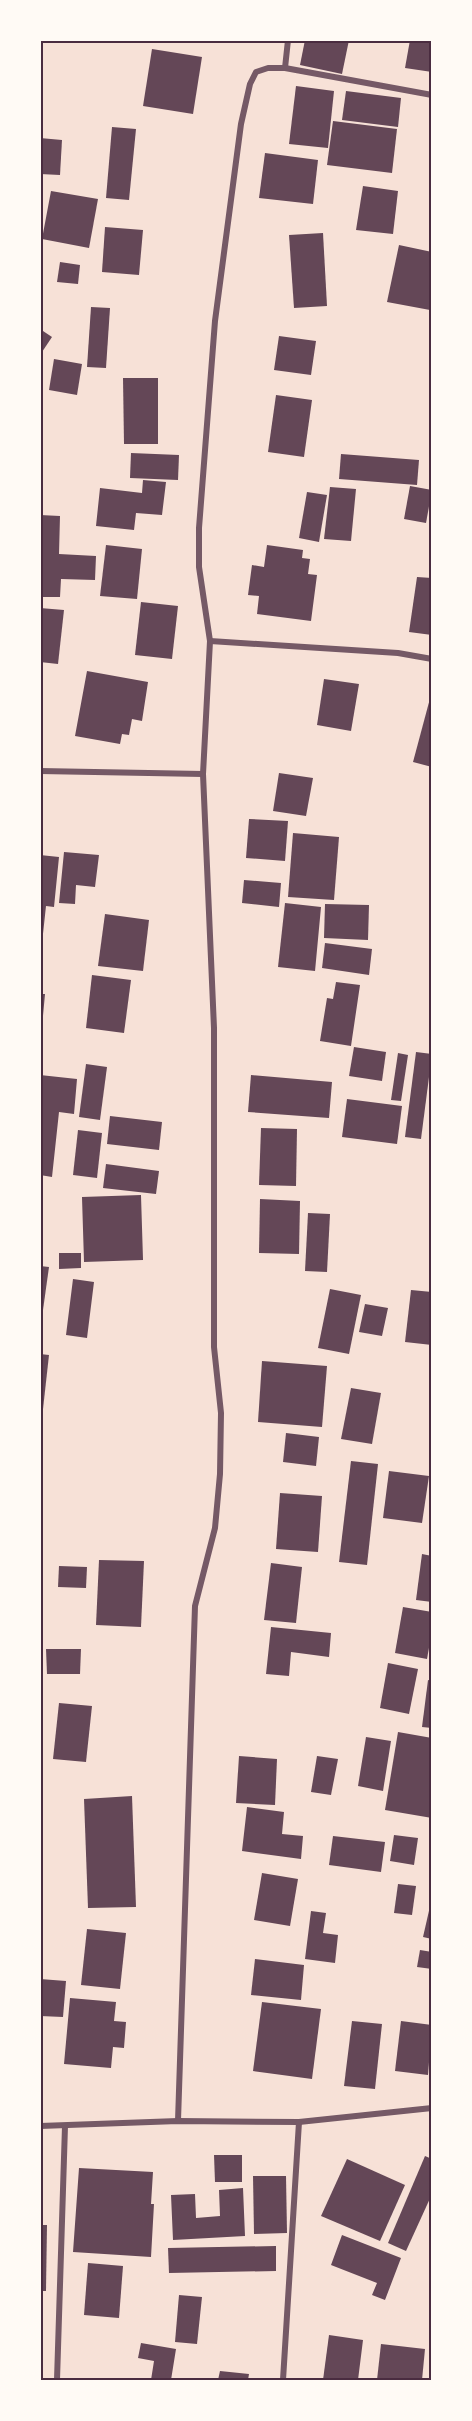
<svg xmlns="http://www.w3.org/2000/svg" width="472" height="2421" font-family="'Titillium Web',sans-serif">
<rect width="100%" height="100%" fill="#f7e1d7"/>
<g fill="#644757">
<path d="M305,40H349L342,74L300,65Z"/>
<path d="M410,40H432V72L405,68Z"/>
<path d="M152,49L202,57L193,114L143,106Z"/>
<path d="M296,86L334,91L328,148L289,144Z"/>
<path d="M346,91L401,98L398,127L342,120Z"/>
<path d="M333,121L397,129L392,173L327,165Z"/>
<path d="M112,127L136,129L129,200L106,198Z"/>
<path d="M40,138L62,140L60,175L40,174Z"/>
<path d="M265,153L318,160L313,204L259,198Z"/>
<path d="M363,186L398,191L393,234L356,230Z"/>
<path d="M51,191L98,199L89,248L42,239Z"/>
<path d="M105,227L143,230L139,275L102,272Z"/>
<path d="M323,233L327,306L294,308L289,235Z"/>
<path d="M399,245L432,252L430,310L387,302Z"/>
<path d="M60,262L80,265L78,284L57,282Z"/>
<path d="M91,307L110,308L106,368L87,367Z"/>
<path d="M40,329L52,337L40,355Z"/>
<path d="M279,336L316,341L311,375L274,370Z"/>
<path d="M54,359L82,364L77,395L49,390Z"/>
<path d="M123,378H158V444H124Z"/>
<path d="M276,395L312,400L304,457L268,452Z"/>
<path d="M131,453L179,455L178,480L130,478Z"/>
<path d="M341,454L419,460L417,485L339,479Z"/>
<path d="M143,480L166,482L162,515L136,513L134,530L96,526L100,488L142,493Z"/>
<path d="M410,486L432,490L426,523L404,519Z"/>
<path d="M330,487L356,489L351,541L324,539Z"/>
<path d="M307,492L327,495L319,542L299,538Z"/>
<path d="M40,515L60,516L59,554L96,556L95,580L61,579L60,597H40Z"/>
<path d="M106,545L142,549L137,599L100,596Z"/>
<path d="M267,545L303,550L302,558L310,559L308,574L317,575L311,621L257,614L259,596L248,595L252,565L264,567Z"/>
<path d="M417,577L432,578V635L409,632Z"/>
<path d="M141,602L178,606L172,659L135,655Z"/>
<path d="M40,608L64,610L58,664L40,662Z"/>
<path d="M87,671L148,682L142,721L132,719L129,735L122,734L120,744L75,736Z"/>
<path d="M324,679L359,684L351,731L317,725Z"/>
<path d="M432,691V767L413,762Z"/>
<path d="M279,773L313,778L306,816L273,811Z"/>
<path d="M249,819L288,821L285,861L246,858Z"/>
<path d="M293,833L339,837L334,900L288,897Z"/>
<path d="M64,852L99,855L95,887L76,885L75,904L59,903Z"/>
<path d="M40,855L59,857L54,907L46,906L42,943Z"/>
<path d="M244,880L281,883L279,907L242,903Z"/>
<path d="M285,903L321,907L315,971L278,967Z"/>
<path d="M325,904L369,905L368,940L324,938Z"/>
<path d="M105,914L149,920L143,971L98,966Z"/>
<path d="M325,943L372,949L369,975L322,968Z"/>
<path d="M92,975L131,980L124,1033L86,1028Z"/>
<path d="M336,982L360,985L351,1046L320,1041L327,998L333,999Z"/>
<path d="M40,994H45L42,1026H40Z"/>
<path d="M354,1047L386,1052L382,1081L349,1076Z"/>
<path d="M416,1052L432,1054L421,1139L405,1137Z"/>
<path d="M398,1053L408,1055L401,1101L391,1100Z"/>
<path d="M86,1064L107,1067L100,1120L79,1117Z"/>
<path d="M40,1075L77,1079L74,1114L59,1112L52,1177L40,1175Z"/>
<path d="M251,1075L332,1082L329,1118L248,1112Z"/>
<path d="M347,1099L402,1106L397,1144L342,1137Z"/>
<path d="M110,1116L162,1122L159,1150L107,1144Z"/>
<path d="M261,1128L297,1129L296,1186L259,1185Z"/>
<path d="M78,1130L102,1133L97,1178L73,1175Z"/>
<path d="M106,1164L159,1171L156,1194L103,1188Z"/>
<path d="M141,1195L143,1260L84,1262L82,1197Z"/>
<path d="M260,1199L300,1201L299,1254L259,1253Z"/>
<path d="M308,1213L330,1214L327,1272L305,1271Z"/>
<path d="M59,1253H81V1268L59,1269Z"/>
<path d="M40,1266L49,1267L42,1317H40Z"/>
<path d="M73,1279L94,1282L87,1338L66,1335Z"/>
<path d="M330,1289L361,1295L349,1354L318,1348Z"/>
<path d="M411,1290L432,1292V1345L405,1342Z"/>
<path d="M365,1304L388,1308L382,1336L359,1332Z"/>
<path d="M40,1354L49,1355L42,1418H40Z"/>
<path d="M262,1361L327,1366L322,1427L258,1422Z"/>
<path d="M351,1388L381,1393L372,1444L341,1439Z"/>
<path d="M286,1433L319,1437L316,1466L283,1462Z"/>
<path d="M351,1461L378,1464L367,1565L339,1562Z"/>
<path d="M389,1471L429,1476L422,1523L383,1518Z"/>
<path d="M280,1493L322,1496L318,1552L276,1549Z"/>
<path d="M422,1554L432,1556V1602L416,1600Z"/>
<path d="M99,1560L144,1561L141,1627L96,1625Z"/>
<path d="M271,1563L302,1567L296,1623L264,1620Z"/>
<path d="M59,1566L87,1567L86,1588L58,1587Z"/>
<path d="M403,1607L432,1612V1631L427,1659L395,1653Z"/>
<path d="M271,1627L331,1633L329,1657L291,1652L289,1676L266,1674Z"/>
<path d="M46,1649H81L80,1674H47Z"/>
<path d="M388,1663L418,1669L409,1714L380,1708Z"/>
<path d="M428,1680L432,1681V1728L422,1727Z"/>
<path d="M59,1703L92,1706L86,1762L53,1759Z"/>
<path d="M398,1732L432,1738V1818L385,1810Z"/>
<path d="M366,1737L391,1741L383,1791L358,1786Z"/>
<path d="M239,1756L277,1759L275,1805L236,1803Z"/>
<path d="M317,1756L338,1759L331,1795L311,1792Z"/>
<path d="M132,1796L136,1907L88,1908L84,1799Z"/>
<path d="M247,1807L284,1812L282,1834L303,1836L301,1859L242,1851Z"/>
<path d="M394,1835L418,1838L414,1865L390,1861Z"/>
<path d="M333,1836L385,1842L381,1872L329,1865Z"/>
<path d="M262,1873L298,1879L290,1926L254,1920Z"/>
<path d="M398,1884L416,1886L412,1915L394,1913Z"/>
<path d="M431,1902L432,1903V1939L423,1937Z"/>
<path d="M311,1911L326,1913L323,1933L338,1935L335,1963L305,1959Z"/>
<path d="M87,1929L126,1933L120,1989L81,1985Z"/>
<path d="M420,1950L432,1952V1969L417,1967Z"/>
<path d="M255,1959L304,1965L301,2000L251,1995Z"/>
<path d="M40,1979L66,1981L63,2017L40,2016Z"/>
<path d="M70,1998L116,2002L114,2021L126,2022L124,2048L113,2047L111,2068L64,2064Z"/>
<path d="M262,2002L321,2009L312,2079L253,2071Z"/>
<path d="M352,2021L382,2024L375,2089L344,2086Z"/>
<path d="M401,2021L432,2025L428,2075L395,2071Z"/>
<path d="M214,2155H242V2182H215Z"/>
<path d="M425,2156L432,2159V2194L406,2251L388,2243Z"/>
<path d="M347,2159L405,2185L380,2241L321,2216Z"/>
<path d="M79,2168L153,2172L151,2204H154L151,2257L73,2252Z"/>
<path d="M253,2176H286L287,2233L254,2234Z"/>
<path d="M243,2188L245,2236L173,2240L171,2195L195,2194L196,2218L220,2216L219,2190Z"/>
<path d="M40,2225H47L46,2291H40Z"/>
<path d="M342,2235L401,2258L385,2300L372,2295L377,2283L331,2265Z"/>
<path d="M276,2246V2271L169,2273L168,2248Z"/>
<path d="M88,2263L123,2266L119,2318L84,2315Z"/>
<path d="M179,2295L202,2297L197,2344L175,2342Z"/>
<path d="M329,2335L363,2340L358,2380H323Z"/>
<path d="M141,2343L176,2349L171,2380H151L154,2361L138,2358Z"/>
<path d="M381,2344L425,2349L422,2380H377Z"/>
<path d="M220,2371L249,2374L248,2380H218Z"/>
</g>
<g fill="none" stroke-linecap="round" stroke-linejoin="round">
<g stroke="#755966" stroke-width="6">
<path d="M285,68L288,40"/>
<path d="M210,641L398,653L432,659"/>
<path d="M40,771L203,774"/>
<path d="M178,2121L195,1606L215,1528L220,1474L221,1413L214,1347V1028L203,774L210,641L199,567V528L215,321L241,124L250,84L256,72L268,68H285L432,95"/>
<path d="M40,2126L178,2121L299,2122L432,2108"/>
<path d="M57,2380L65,2126"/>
<path d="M283,2380L299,2122"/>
</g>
</g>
<rect width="472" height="2421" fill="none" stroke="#fffaf5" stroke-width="84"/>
<rect x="42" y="42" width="388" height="2337" fill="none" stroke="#4a2c40" stroke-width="2"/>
</svg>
